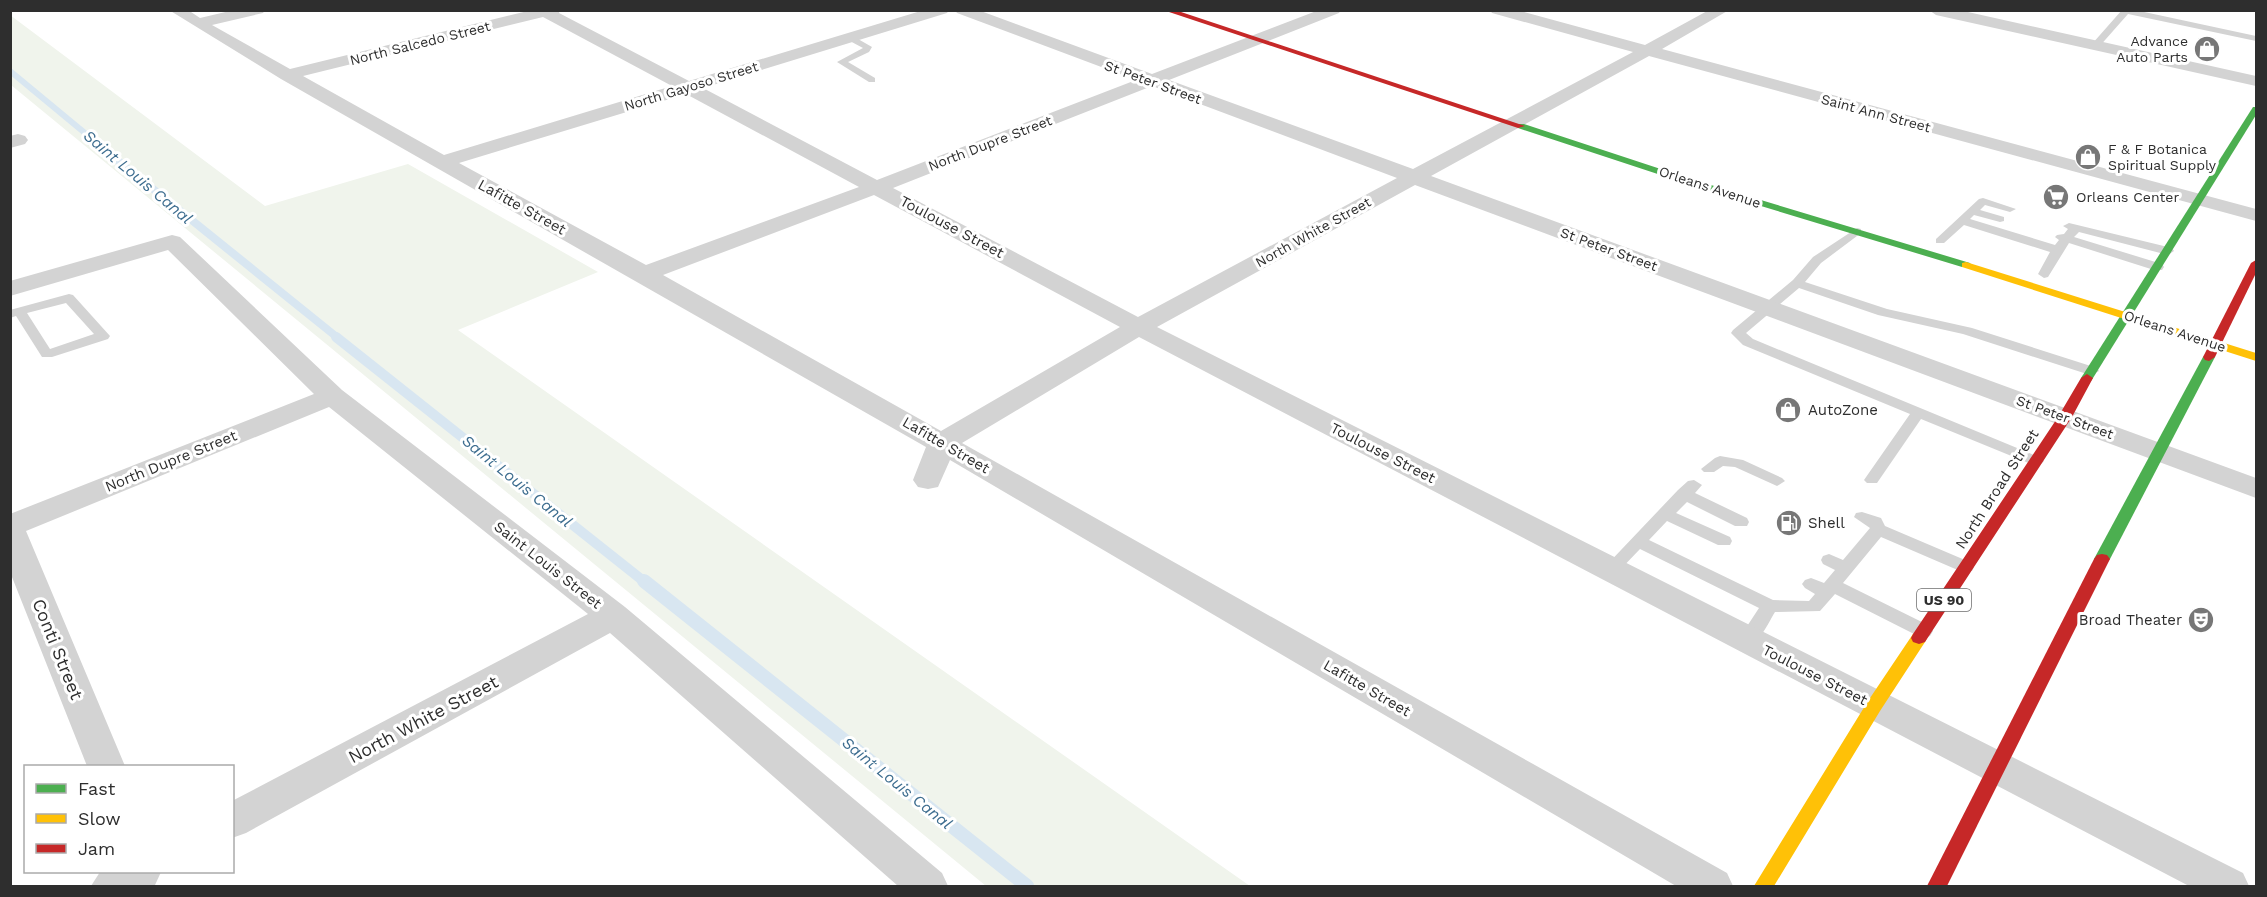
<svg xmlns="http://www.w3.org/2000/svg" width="2267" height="897" font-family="'Work Sans',sans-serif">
<rect width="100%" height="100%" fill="#fff"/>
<path fill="#f0f4ec" d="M10,15L265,206L408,164L598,272L458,330L1250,886H986L11,85Z"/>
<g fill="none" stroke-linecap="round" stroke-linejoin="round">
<path stroke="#d8e6f1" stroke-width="6" d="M10,71L103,148"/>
<path stroke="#d8e6f1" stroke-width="8" d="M101,147L338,338"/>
<path stroke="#d8e6f1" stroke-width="10" d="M336,337L646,583"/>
<path stroke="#d8e6f1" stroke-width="14" d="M644,581L1027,886"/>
<g fill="#d3d3d3" fill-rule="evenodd">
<path d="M2122,10H2135L2256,36V41L2128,14L2098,48H2092V44Z"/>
<path d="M851,35L872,47L869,52L848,62L875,78V82H869L837,62L863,48L848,40L847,38Z"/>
<path d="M1983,198L2016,209L2010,212L1985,205L1980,210L2004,217V221L2000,222L1974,215L1970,219L2055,245L2059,240L2055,237L2057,235L2064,234L2068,229L2063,226L2069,223L2172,248L2174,251L2168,255L2079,232L2074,237L2162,264L2164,267L2162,270H2154L2069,243L2048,277L2044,278L2038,274L2050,252L1964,225L1944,243H1936V239L1979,199Z"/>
<path d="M1857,228L1861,229V233L1821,263L1805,282L1887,309L1972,328L2097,368L2099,371L2092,375L2087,374L1963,334L1878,315L1799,288L1746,333L1753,339L2041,458L2044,461L2041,464H2031L1921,419L1877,483H1867L1864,480L1910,414L1743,345L1731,333L1733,330L1793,280L1813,257Z"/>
<path d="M69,294L73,295L110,336L108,339L52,357H42L16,316L10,318V310ZM66,303L94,334L50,349L27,313Z"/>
<path d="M1720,456L1743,460L1782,478L1785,481L1777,486L1735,467L1723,466L1714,472H1704L1701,469L1715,458Z"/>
<path d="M1694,480L1702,485L1695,493L1747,518L1749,522L1747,526H1735L1687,502L1676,513L1730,537L1732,541L1730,545H1718L1667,521L1649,540L1773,600L1809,601L1815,594L1805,588L1802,584L1805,580L1811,578L1824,583L1835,570L1823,564L1821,560L1823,556L1829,554L1843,560L1870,528L1854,517L1856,513L1862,512L1881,518L1885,526L1972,563L1974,567L1972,571H1960L1881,537L1843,583L1930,626L1933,631L1930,636L1924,638L1918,636L1835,594L1820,611L1775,612C1767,625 1757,650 1741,645L1738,640L1759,608L1640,549L1616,574H1604L1602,570L1678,490L1688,481Z"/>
</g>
<g fill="#d3d3d3" fill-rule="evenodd">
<path d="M169,10H188L200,18L234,10H265L263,13L212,25L290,69L532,10H560L559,13L689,81L924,10H949L947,13L703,88L877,180L1136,80L957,13L955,10H978L1152,74L1319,10H1341L1339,13L1169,80L1413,169L1633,52L1492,13L1490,10H1517L1645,45L1709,10H1729L1662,49L2256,209V221L1649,56L1431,176L2256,478V498L1415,185L1157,327L2243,873L2249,886H2189L1139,337L962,443L1727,873L1733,886H1676L950,460L938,487L928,489L918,487L913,480L926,447L281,79ZM543,17L672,86L444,155L303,76ZM1152,86L1397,178L1138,317L893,188ZM686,94L859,187L646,265L459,163ZM874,195L1120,327L941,431L663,275Z"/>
<path d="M1929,10H1959L2256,76V86L1936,15Z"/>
<path d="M18,134L25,136L28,140L25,144L10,148V136Z"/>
<path d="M172,235L180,237L342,390L625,607L942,873L948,886H898L610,633L246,833L232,838V801L588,614L329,407L26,531L125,766H87L10,572V514L314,394L168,250L10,296V281Z"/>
<path d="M100,872H161L155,885L151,886H91Z"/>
</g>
<g fill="#4caf50" fill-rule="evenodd">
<path d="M2253,107H2256V115L2093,378L2091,381H2083L2081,378Z"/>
<path d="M1518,124H1524L1691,179L1970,263L1971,265L1970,267H1962L1685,183L1518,128Z"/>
<path d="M2209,353L2215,357L2110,559L2107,563H2097L2094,559L2203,357Z"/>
</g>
<g fill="#ffc107" fill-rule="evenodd">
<path d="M1966,262L2256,353V361L1962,267V263Z"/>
<path d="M1919,632L1925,634L1927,638L1925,642L1880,711L1774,886H1754L1868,701L1913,634Z"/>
</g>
<g fill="#c62828" fill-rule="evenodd">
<path d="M1163,10H1175L1525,126L1518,128Z"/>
<path d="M2256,260V273L2215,357L2209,361L2205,360L2203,357L2251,263Z"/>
<path d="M2087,374L2093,378L2072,417L1925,642L1919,644L1913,642L1911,638L1913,634L2058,417L2081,378Z"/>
<path d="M2102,554L2107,555L2110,559L1947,886H1927L2094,559L2097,555Z"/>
</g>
</g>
<defs>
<g id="shop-disc" transform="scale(1.35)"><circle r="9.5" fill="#777" stroke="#fff"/><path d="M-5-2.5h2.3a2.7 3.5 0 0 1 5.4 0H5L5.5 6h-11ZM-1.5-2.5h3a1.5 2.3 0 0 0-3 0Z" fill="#fff"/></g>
<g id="supermarket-disc" transform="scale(1.35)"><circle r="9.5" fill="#777" stroke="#fff"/><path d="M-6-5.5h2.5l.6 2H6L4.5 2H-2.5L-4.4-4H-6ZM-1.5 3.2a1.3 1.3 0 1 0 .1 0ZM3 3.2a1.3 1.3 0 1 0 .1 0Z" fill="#fff"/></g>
<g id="fuel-disc" transform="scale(1.35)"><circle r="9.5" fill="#777" stroke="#fff"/><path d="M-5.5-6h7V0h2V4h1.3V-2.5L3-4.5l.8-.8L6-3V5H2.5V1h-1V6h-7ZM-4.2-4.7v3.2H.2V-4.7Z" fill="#fff"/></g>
<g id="theatre-disc" transform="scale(1.35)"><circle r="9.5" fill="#777" stroke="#fff"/><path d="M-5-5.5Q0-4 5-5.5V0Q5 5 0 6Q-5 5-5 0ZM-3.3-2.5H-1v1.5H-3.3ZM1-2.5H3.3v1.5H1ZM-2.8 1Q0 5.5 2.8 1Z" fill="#fff"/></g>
</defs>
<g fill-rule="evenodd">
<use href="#shop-disc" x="2207" y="49"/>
<use href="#shop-disc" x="2088" y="157"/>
<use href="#supermarket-disc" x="2056" y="197"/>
<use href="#shop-disc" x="1788" y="410"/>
<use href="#fuel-disc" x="1789" y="523"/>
<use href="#theatre-disc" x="2201" y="620"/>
</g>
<g text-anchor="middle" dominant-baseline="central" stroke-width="6" stroke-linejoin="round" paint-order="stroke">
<g font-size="14" fill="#2e2e2e" stroke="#fff" text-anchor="start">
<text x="2188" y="41" text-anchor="end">Advance<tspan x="2188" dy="16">Auto Parts</tspan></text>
<text x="2108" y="149">F &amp; F Botanica<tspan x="2108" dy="16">Spiritual Supply</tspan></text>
<text x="2076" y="197">Orleans Center</text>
</g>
<g font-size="14" fill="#2e2e2e" stroke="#fff">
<text transform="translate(420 43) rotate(-14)">North Salcedo Street</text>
<text transform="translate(1153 82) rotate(20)">St Peter Street</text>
<text transform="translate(691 86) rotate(-17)">North Gayoso Street</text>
<text transform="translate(1876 113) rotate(15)">Saint Ann Street</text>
<text transform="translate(990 143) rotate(-21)">North Dupre Street</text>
<text transform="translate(1710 187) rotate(18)">Orleans Avenue</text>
<text transform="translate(1313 232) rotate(-29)">North White Street</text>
<text transform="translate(1609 249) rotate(20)">St Peter Street</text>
<text transform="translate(2175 331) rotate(18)">Orleans Avenue</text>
<text transform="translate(2065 417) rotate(20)">St Peter Street</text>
</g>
<rect fill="#fff" stroke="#6d6d6d" stroke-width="1.5" x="1917" y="589" width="54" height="22" rx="4.5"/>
<g font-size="14" font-weight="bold" fill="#2e2e2e">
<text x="1944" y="600">US 90</text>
</g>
<g font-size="15" fill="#2e2e2e" stroke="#fff">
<text transform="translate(522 207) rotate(29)">Lafitte Street</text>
<text transform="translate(952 227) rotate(28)">Toulouse Street</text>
<text transform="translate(946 445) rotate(30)">Lafitte Street</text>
<text transform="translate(1383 453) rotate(27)">Toulouse Street</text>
<text transform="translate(171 461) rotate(-22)">North Dupre Street</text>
<text transform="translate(1997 489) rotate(-57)">North Broad Street</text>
<text transform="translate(548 565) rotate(38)">Saint Louis Street</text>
<text transform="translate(1815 675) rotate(27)">Toulouse Street</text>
<text transform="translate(1367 688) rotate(30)">Lafitte Street</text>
</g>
<g font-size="15" fill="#2e2e2e" stroke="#fff" text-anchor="start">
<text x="1808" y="410">AutoZone</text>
<text x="1808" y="523">Shell</text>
<text x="2182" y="620" text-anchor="end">Broad Theater</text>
</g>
<g font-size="16" font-style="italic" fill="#3d6d8f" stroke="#fff">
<text transform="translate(138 177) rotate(40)">Saint Louis Canal</text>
<text transform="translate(517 481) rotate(39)">Saint Louis Canal</text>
<text transform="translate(897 783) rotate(39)">Saint Louis Canal</text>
</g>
<g font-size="18" fill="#2e2e2e" stroke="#fff">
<text transform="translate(58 649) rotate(68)">Conti Street</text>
<text transform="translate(423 719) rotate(-28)">North White Street</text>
</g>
</g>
<rect width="2267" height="897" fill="none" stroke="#2e2e2e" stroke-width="24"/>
<rect x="24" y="765" width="210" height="108" fill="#ffffff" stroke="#ababab" stroke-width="1.5"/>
<rect x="36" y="784" width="30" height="9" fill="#4caf50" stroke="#ababab" stroke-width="1.5"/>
<text x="78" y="795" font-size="18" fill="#2e2e2e">Fast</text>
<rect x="36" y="814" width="30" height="9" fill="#ffc107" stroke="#ababab" stroke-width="1.5"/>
<text x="78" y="825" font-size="18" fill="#2e2e2e">Slow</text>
<rect x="36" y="844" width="30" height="9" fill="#c62828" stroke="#ababab" stroke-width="1.5"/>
<text x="78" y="855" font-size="18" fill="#2e2e2e">Jam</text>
</svg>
